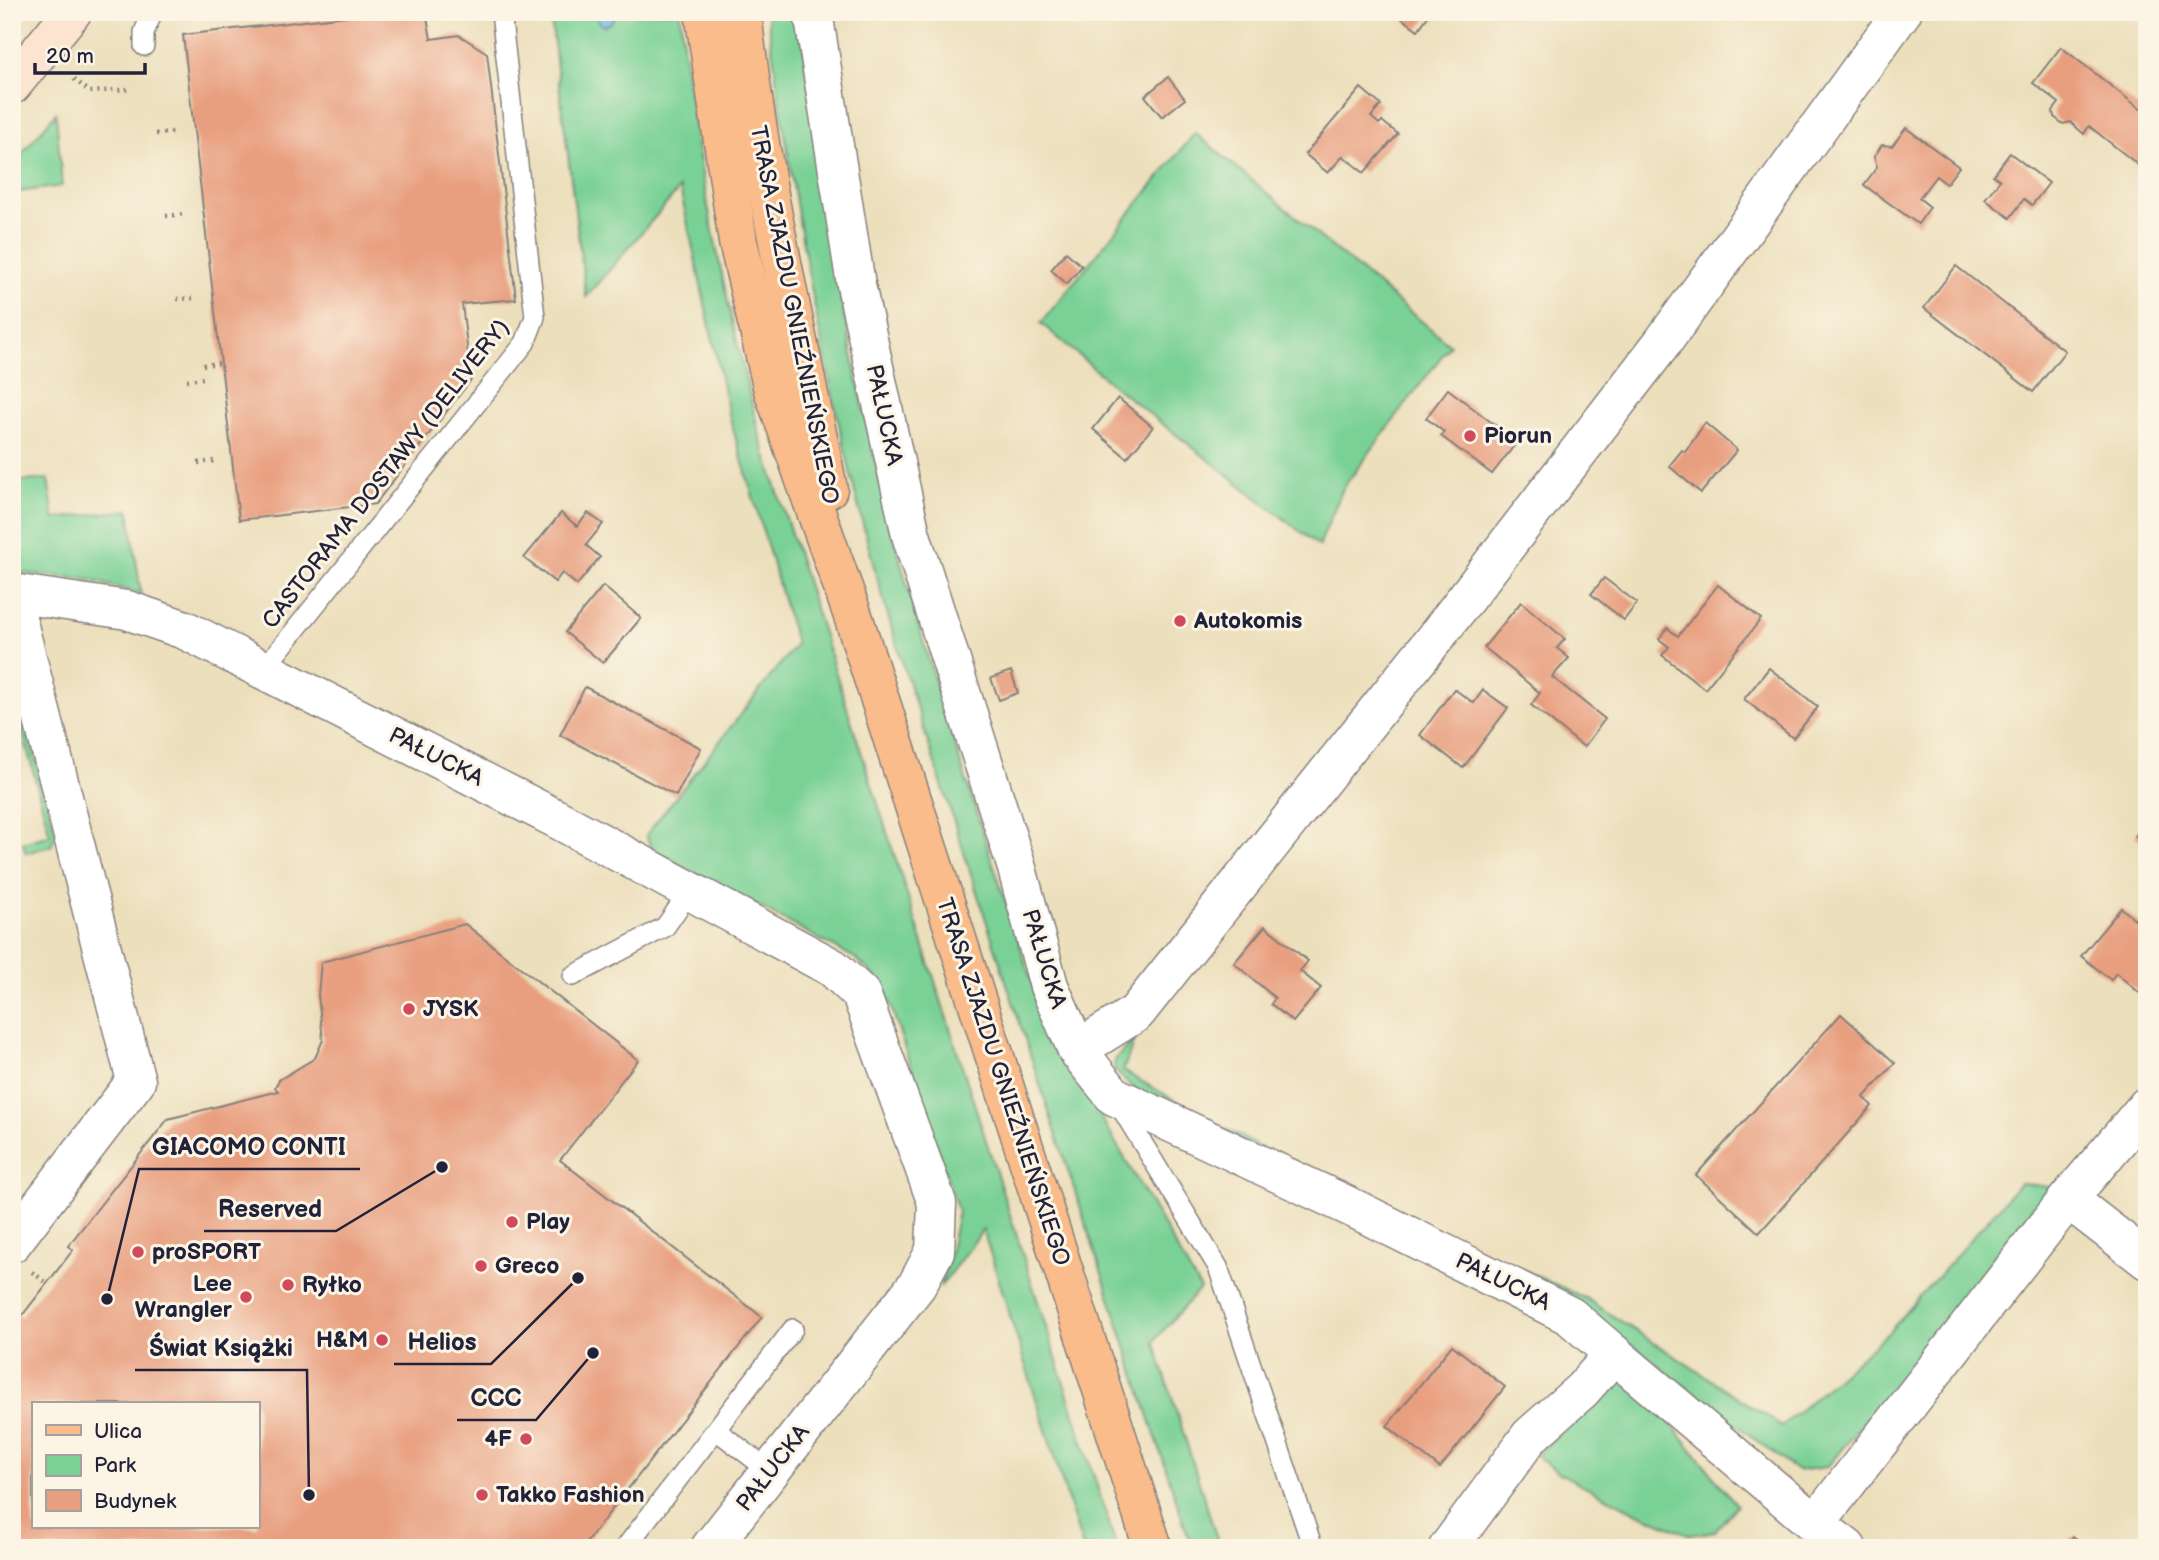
<svg xmlns="http://www.w3.org/2000/svg" width="2159" height="1560" font-family="'Balsamiq Sans',sans-serif">
<rect width="100%" height="100%" fill="#fcf5e5"/>
<filter id="ink" filterUnits="userSpaceOnUse"><feTurbulence type="fractalNoise" baseFrequency=".0143" numOctaves="2"/><feDisplacementMap in="SourceGraphic" scale="14" xChannelSelector="R" yChannelSelector="G"/><feConvolveMatrix kernelMatrix="1 2 1 2 8 2 1 2 1" color-interpolation-filters="sRGB"/></filter>
<filter id="wash" filterUnits="userSpaceOnUse"><feTurbulence type="fractalNoise" baseFrequency=".00686" numOctaves="4" result="noise"/><feDisplacementMap in="SourceGraphic" scale="28" xChannelSelector="R" yChannelSelector="G"/><feGaussianBlur stdDeviation="1.57" result="paint"/><feColorMatrix in="noise" values="0 0 0 0 0 0 0 0 0 0 0 0 0 0 0 0 0 1.4 0 .05"/><feComposite in="paint" operator="in"/></filter>
<g filter="url(#wash)">
<rect width="100%" height="100%" fill="#ecdfbc"/>
<g fill="#7ad196" stroke="#4e7a68" stroke-width="2">
<path d="M550,12H680C693,156 725,296 760,437L1117,1548H1083L983,1230L940,1287L948,1262L958,1211L886,991L875,976L855,958L651,849L646,835L796,644L729,415L680,188L586,297Z"/>
<path d="M767,12H800C818,188 849,362 893,533C939,709 1000,881 1055,1054L1095,1107L1200,1289L1154,1341L1220,1548H1192C1117,1319 1040,1091 967,862C933,755 895,649 867,540C822,367 791,189 767,12Z"/>
<path d="M56,113L62,186L12,193V165Z"/>
<path d="M1195,133L1450,345L1343,488L1319,546L1119,390L1041,323Z"/>
<path d="M48,479L54,519L129,510L141,594L86,579L12,572V482Z"/>
<path d="M12,670L56,834L51,846L26,853L23,843L50,835L12,692Z"/>
<path d="M1136,1036L1123,1071L1299,1169L1585,1298L1782,1426L1889,1332L2020,1183L2050,1187L1897,1382L1827,1467L1797,1471L1581,1307L1154,1106L1114,1070L1115,1060Z"/>
<path d="M1627,1369L1737,1505L1715,1531L1690,1535L1638,1513L1561,1474L1536,1456Z"/>
</g>
<path fill="#6dbbe8" stroke="#486e92" stroke-width="2" d="M591,12H618L610,23L603,26Z"/>
<g id="blocks">
<g fill="#e89f7f" fill-rule="evenodd">
<path d="M380,12H426L431,39L459,35L487,53L516,299L462,304L471,380L375,504L239,520L183,35Z"/>
<path d="M1393,12H1431L1418,30Z"/>
<path d="M2061,47L2147,114V172L2089,126L2084,134L2070,122L2063,124L2054,117L2053,111L2059,103L2033,83Z"/>
<path d="M1168,77L1185,99L1162,117L1145,96Z"/>
<path d="M1361,88L1381,105L1371,117L1379,124L1382,121L1398,134L1364,173L1343,156L1328,173L1305,154Z"/>
<path d="M1906,128L1959,167L1946,184L1936,176L1919,198L1930,207L1918,224L1864,185L1877,167L1874,157L1882,145L1892,146Z"/>
<path d="M2010,153L2049,183L2032,205L2024,199L2010,218L1985,199L2000,180L1993,175Z"/>
<path d="M1066,252L1082,266L1067,284L1051,270Z"/>
<path d="M1956,266L2065,351L2033,392L1924,308Z"/>
<path d="M1448,389L1517,442L1492,474L1441,436L1444,432L1426,418Z"/>
<path d="M1118,398L1153,427L1127,458L1093,429Z"/>
<path d="M1705,423L1737,450L1701,493L1669,466L1682,450L1685,452Z"/>
<path d="M561,513L577,526L588,513L603,524L586,545L600,557L577,585L562,573L555,582L524,558Z"/>
<path d="M1604,578L1637,603L1624,620L1591,594Z"/>
<path d="M1718,585L1761,619L1705,689L1662,655L1669,647L1659,639L1667,628L1678,636Z"/>
<path d="M603,586L641,618L603,663L565,632Z"/>
<path d="M1521,602L1565,639L1557,648L1569,658L1552,677L1605,719L1584,747L1531,705L1540,693L1484,647Z"/>
<path d="M1769,668L1818,707L1793,738L1744,699Z"/>
<path d="M1011,671L1018,693L999,700L991,678Z"/>
<path d="M585,687L701,748L676,796L560,735Z"/>
<path d="M1454,689L1474,703L1483,690L1508,708L1463,768L1420,735Z"/>
<path d="M2147,822V845L2135,836Z"/>
<path d="M2121,908L2147,929V991L2143,996L2116,973L2111,980L2081,956Z"/>
<path d="M465,924L638,1060L560,1160L762,1317L582,1548H12V1319L16,1313L21,1317L73,1250L68,1246L168,1119L278,1091L275,1087L279,1080L315,1058L323,1040L318,995L321,962ZM33,1404H257V1527H33Z"/>
<path d="M1265,926L1308,961L1300,971L1321,988L1293,1022L1271,1004L1275,998L1234,963Z"/>
<path d="M1841,1014L1895,1063L1864,1097L1872,1106L1759,1233L1696,1175Z"/>
<path d="M1452,1345L1505,1387L1440,1468L1387,1426Z"/>
<path d="M2073,1536L2088,1548H2064Z"/>
</g>
</g>
</g>
<g filter="url(#ink)">
<use href="#blocks" fill-opacity="0" stroke="#87807c" stroke-width="2"/>
<g fill="none" stroke-linecap="round" stroke-linejoin="round">
<g stroke="#87807c" stroke-width="22">
<g id="lane">
<path d="M144,46V32L153,12"/>
<path d="M264,669L525,343L535,317L501,12"/>
<path d="M573,976L665,927L690,891"/>
<path d="M1118,1103L1218,1267L1313,1548"/>
<path d="M716,1430L771,1472"/>
<path d="M625,1548L793,1329"/>
</g>
</g>
<g stroke="#87807c" stroke-width="41">
<g id="street">
<path d="M813,12L856,285L911,535L1016,865L1049,986L1077,1050L1114,1096L1359,1211L1570,1316L1614,1354L1582,1390L1530,1436L1448,1548"/>
<path d="M12,593L127,610L185,630L557,819L833,968L861,994L937,1203L935,1251L917,1285L710,1548"/>
<path d="M12,599L136,1081L12,1243"/>
<path d="M1077,1050L1136,1013L1439,633L1663,342L1902,12"/>
<path d="M2068,1199L2147,1260"/>
<path d="M1614,1354L1815,1524L2068,1199L2147,1106"/>
<path d="M1815,1524L1847,1548"/>
</g>
</g>
<g stroke="#87807c" stroke-width="41">
<path id="secondary" d="M12,85L72,12"/>
</g>
<g stroke="#87807c" stroke-width="41">
<g id="primary">
<path d="M704,12L738,242L773,390L853,616L1153,1548"/>
<path d="M742,12C759,173 797,330 828,489"/>
</g>
</g>
<g stroke="#87807c" stroke-width="4.5" stroke-dasharray="2 5" stroke-linecap="butt">
<path d="M74,79L90,92L132,89"/>
<path d="M156,134L175,132"/>
<path d="M166,216L185,214"/>
<path d="M177,299L195,298"/>
<path d="M203,365L221,363"/>
<path d="M187,380L204,378"/>
<path d="M198,463L214,461"/>
<path d="M32,1272L47,1283"/>
</g>
<use href="#lane" stroke="#fff" stroke-width="19"/>
<use href="#street" stroke="#fff" stroke-width="38"/>
<use href="#secondary" stroke="#fde4d0" stroke-width="38"/>
<use href="#primary" stroke="#f9bc8a" stroke-width="38"/>
</g>
</g>
<g fill="#d1495b" stroke="#fcf5e5" stroke-width="2.5">
<circle cx="1470" cy="436" r="7"/>
<circle cx="1180" cy="621" r="7"/>
<circle cx="409" cy="1009" r="7"/>
<circle cx="512" cy="1222" r="7"/>
<circle cx="138" cy="1252" r="7"/>
<circle cx="481" cy="1266" r="7"/>
<circle cx="288" cy="1285" r="7"/>
<circle cx="246" cy="1297" r="7"/>
<circle cx="382" cy="1340" r="7"/>
<circle cx="526" cy="1439" r="7"/>
<circle cx="482" cy="1495" r="7"/>
</g>
<g text-anchor="middle" dominant-baseline="central" stroke-width="6" stroke-linejoin="round" paint-order="stroke">
<g font-size="23" fill="#22223b" stroke="#fcf5e5">
<text transform="translate(794 315) rotate(79)">TRASA ZJAZDU GNIEŹNIEŃSKIEGO</text>
<text transform="translate(884 415) rotate(78)">PAŁUCKA</text>
<text transform="translate(386 474) rotate(-52)">CASTORAMA DOSTAWY (DELIVERY)</text>
<text transform="translate(436 757) rotate(27)">PAŁUCKA</text>
<text transform="translate(1044 959) rotate(73)">PAŁUCKA</text>
<text transform="translate(1003 1082) rotate(72)">TRASA ZJAZDU GNIEŹNIEŃSKIEGO</text>
<text transform="translate(1503 1282) rotate(26)">PAŁUCKA</text>
<text transform="translate(773 1468) rotate(-52)">PAŁUCKA</text>
</g>
<g font-size="23" font-weight="bold" fill="#22223b" stroke="#fcf5e5" text-anchor="start">
<text x="1484" y="436">Piorun</text>
<text x="1194" y="621">Autokomis</text>
<text x="423" y="1009">JYSK</text>
<text x="526" y="1222">Play</text>
<text x="152" y="1252">proSPORT</text>
<text x="495" y="1266">Greco</text>
<text x="232" y="1284" text-anchor="end">Lee<tspan x="232" dy="26">Wrangler</tspan></text>
<text x="302" y="1285">Ryłko</text>
<text x="368" y="1340" text-anchor="end">H&amp;M</text>
<text x="512" y="1439" text-anchor="end">4F</text>
<text x="496" y="1495">Takko Fashion</text>
</g>
</g>
<path fill="none" stroke="#22223b" stroke-width="2.5" d="M107 1299L139 1169H360M442 1167L336 1231H204M578 1278L491 1364H394M309 1495L307 1370H135M593 1353L536 1420H457"/>
<g fill="#22223b" stroke="#fcf5e5" stroke-width="2.5">
<circle cx="107" cy="1299" r="7"/>
<circle cx="442" cy="1167" r="7"/>
<circle cx="578" cy="1278" r="7"/>
<circle cx="309" cy="1495" r="7"/>
<circle cx="593" cy="1353" r="7"/>
</g>
<g font-size="24" text-anchor="middle" font-weight="bold" fill="#22223b" stroke="#fcf5e5" stroke-width="6" stroke-linejoin="round" paint-order="stroke">
<text x="249" y="1155">GIACOMO CONTI</text>
<text x="270" y="1217">Reserved</text>
<text x="442" y="1350">Helios</text>
<text x="221" y="1356">Świat Książki</text>
<text x="496" y="1406">CCC</text>
</g>
<rect width="2159" height="1560" fill="none" stroke="#fcf5e5" stroke-width="42"/>
<rect x="32" y="1402" width="228" height="126" fill="#fcf5e5" stroke="#a5a1a1" stroke-width="2"/>
<rect x="46" y="1425" width="35" height="10" fill="#f9bc8a" stroke="#a5a1a1" stroke-width="2"/>
<text x="94" y="1438" font-size="21" fill="#22223b">Ulica</text>
<rect x="46" y="1455" width="35" height="21" fill="#7ad196" stroke="#a5a1a1" stroke-width="2"/>
<text x="94" y="1472" font-size="21" fill="#22223b">Park</text>
<rect x="46" y="1490" width="35" height="21" fill="#e89f7f" stroke="#a5a1a1" stroke-width="2"/>
<text x="94" y="1508" font-size="21" fill="#22223b">Budynek</text>
<path d="M35 63v10h110v-10" fill="none" stroke="#22223b" stroke-width="3.5"/>
<text x="46" y="63" font-size="21" fill="#22223b" stroke="#fcf5e5" stroke-width="5" paint-order="stroke">20 m</text>
</svg>
